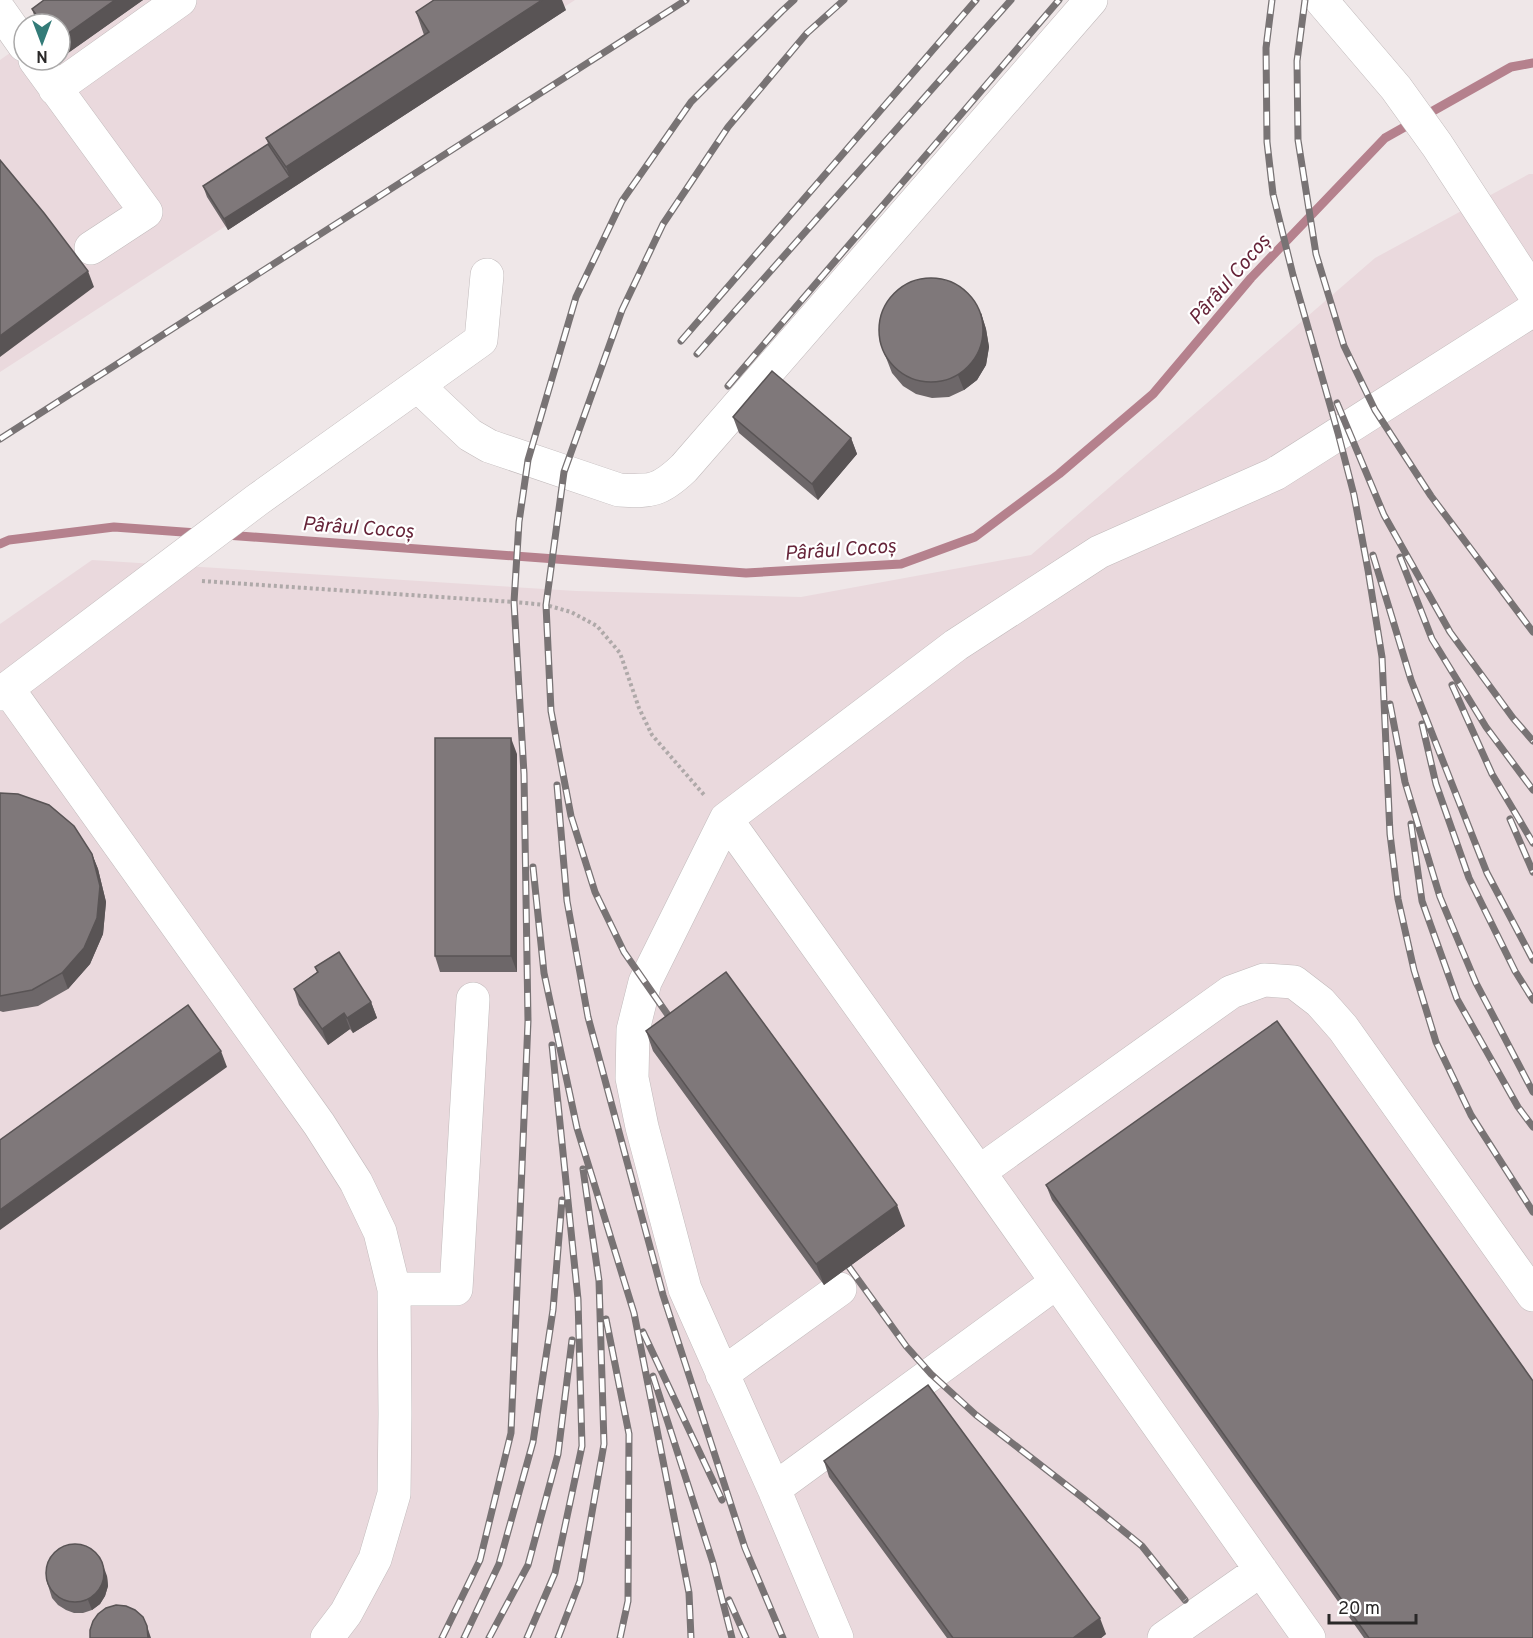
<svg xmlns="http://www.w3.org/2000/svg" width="1533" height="1638" viewBox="0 0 1533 1638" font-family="Overpass,sans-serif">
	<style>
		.built { fill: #ead9dd }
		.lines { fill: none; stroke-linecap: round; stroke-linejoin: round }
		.stream { stroke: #b5818d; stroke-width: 9 }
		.minor-casing { stroke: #c1babb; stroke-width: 34 }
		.path { stroke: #afa9a9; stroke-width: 4; stroke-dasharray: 3 3; stroke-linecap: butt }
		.minor { stroke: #fff; stroke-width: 33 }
		.rail-casing { stroke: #787374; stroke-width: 7 }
		.rail { stroke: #fff; stroke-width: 4.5; stroke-dasharray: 14; stroke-linecap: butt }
		.wall { fill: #6d6769 }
		.shaded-wall { fill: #595455 }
		.building { fill: #7f787a; stroke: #595455; stroke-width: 1.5 }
		.labels { text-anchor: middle; stroke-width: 4.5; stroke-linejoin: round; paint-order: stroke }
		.water-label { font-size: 20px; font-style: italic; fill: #662439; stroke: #fff }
	</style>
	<rect width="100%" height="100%" fill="#efe7e8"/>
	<!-- built -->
	<path class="built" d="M 84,0 L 575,0 L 0,372 L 0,60 L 24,43 L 24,60 L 60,60 L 60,24 Z
		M 1529,174 L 1533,174 L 1533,1638 L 0,1638 L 0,624 L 92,560 L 576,591 L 801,597 L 1031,555 L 1375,258 Z"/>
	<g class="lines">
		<!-- stream -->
		<path class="stream" d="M 226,535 L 746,573 L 901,564 L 975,537 L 1059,474 L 1153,394 L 1251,278 L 1385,138 L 1511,67 L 1533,63
			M 0,544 L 9,540 L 114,527 L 197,533"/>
		<!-- minor casing -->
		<g class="minor-casing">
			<path id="minor" d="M 1321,0 L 1396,88 L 1437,145 L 1533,292
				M 0,11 L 24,45
				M 35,60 L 146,212 L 91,248
				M 55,89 L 180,0
				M 418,386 L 470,435 L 489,446 L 619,490 C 651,492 660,491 684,468 L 1091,0
				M 8,689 L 319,1124 L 356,1182 L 380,1232 L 394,1289 L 395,1414 L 394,1494 L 375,1559 L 346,1613 L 327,1638
				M 0,694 L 257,500 L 481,340 L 487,275
				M 726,819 L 979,1172 L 1309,1638
				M 979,1172 L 1231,992 L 1264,980 L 1294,982 L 1320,1002 L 1343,1028 L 1533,1295
				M 394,1289 L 456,1289 L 473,999
				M 722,1374 L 840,1289
				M 774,1489 L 1057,1282
				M 837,1638 L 774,1489 L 685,1289 L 642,1127 L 632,1078 L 633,1030 L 645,982 L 726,819 L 956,645 L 1099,552 L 1275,474 L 1533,310
				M 1164,1638 L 1261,1570"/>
		</g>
		<!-- path -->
		<path class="path" d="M 202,581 L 514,602 L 546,605 L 571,612 L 597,626 L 620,653 L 639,708 L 652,735 L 705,796"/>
		<!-- minor -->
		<use href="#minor" class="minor"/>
		<!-- rail casing -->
		<g class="rail-casing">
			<path id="rail" d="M 1272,0 L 1266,48 L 1267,142 L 1273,194 L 1293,275 L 1338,433 L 1354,495 L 1368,570 L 1382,657 L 1390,834 L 1398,899 L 1414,970 L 1436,1042 L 1471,1115 L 1533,1212
				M 1305,0 L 1297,61 L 1298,140 L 1316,254 L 1344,346 L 1375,410 L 1431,496 L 1533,632
				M 681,341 L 976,0
				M 697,354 L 1011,0
				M 728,386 L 1059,0
				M 1337,403 L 1384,515 L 1450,632 L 1513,718 L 1533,741
				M 0,439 L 686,0
				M 1373,555 L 1411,680 L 1487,873 L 1533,960
				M 1400,557 L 1432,639 L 1486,727 L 1533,790
				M 1452,685 L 1492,774 L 1533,843
				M 1390,704 L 1405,782 L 1440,897 L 1476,983 L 1533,1092
				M 1422,724 L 1436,784 L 1469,878 L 1515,971 L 1533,1000
				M 557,785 L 567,901 L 588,1017 L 663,1295 L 745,1548 L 783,1638
				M 1510,819 L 1533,872
				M 1411,824 L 1422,901 L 1457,999 L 1518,1107 L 1533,1127
				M 533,867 L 544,973 L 577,1128 L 634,1313 L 689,1593 L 691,1638
				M 677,1028 L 624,952 L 595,892 L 571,816 L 551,711 L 546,605 L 564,472 L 622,310 L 663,224 L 728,127 L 807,33 L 844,0
				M 849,1267 L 906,1346 L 931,1374 L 976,1415 L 1083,1498 L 1142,1546 L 1185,1600
				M 606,1319 L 629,1434 L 628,1601 L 620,1638
				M 643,1332 L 722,1500
				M 653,1376 L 713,1563 L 732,1638
				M 729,1600 L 746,1638
				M 442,1638 L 480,1560 L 511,1433 L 528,1021 L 524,774 L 514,602 L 519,522 L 528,460 L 576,297 L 622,201 L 691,102 L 782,11 L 794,0
				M 464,1638 L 499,1564 L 533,1442 L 553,1310 L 562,1200
				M 489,1638 L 528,1565 L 558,1454 L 572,1340
				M 527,1638 L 555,1573 L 582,1446 L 578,1299 L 552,1045
				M 558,1638 L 580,1581 L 604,1444 L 599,1281 L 583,1169"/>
		</g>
		<!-- rail -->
		<use href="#rail" class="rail"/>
	</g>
	<!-- wall -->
	<path class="wall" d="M 44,0 L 143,0 L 61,58 L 60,56 L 60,24 L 37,24 L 32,9 Z
		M 566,10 L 228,230 L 207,197 L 203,186 L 269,146 L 266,138 L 424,35 L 416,12 Z
		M 981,313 L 986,329 L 989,347 L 986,365 L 977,380 L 964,390 L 949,397 L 932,398 L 916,394 L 903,386 L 892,373 L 880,342 Z
		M 733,417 L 851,438 L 857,454 L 818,500 L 739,433 Z
		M 517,754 L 517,972 L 440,972 L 435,956 Z
		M 0,793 L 92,854 L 98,869 L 106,902 L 103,934 L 90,964 L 68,989 L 38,1006 L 3,1012 L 0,1011 Z
		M 315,967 L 371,1002 L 377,1018 L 353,1033 L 350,1029 L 328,1045 L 299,1005 L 294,989 L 317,972 Z
		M 646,1031 L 905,1226 L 824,1285 L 653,1051 Z
		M 1046,1185 L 1533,1638 L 1364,1638 L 1052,1200 Z
		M 824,1461 L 1106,1634 L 1101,1638 L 947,1638 L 829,1477 Z
		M 107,1576 L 108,1586 L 105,1596 L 100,1604 L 92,1610 L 83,1613 L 74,1613 L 66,1610 L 58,1605 L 52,1598 L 46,1579 Z"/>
	<!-- shaded-wall -->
	<path class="shaded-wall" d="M 115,0 L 143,0 L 61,58 L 60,55 L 60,39 Z
		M 542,0 L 562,0 L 566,10 L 228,230 L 224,219 L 290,177 L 286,167 Z
		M 88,271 L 94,287 L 0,357 L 0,336 Z
		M 981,313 L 986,329 L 989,347 L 986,365 L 977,380 L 964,390 L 958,375 Z
		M 851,438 L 857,454 L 818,500 L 812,484 Z
		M 511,738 L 517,754 L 517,972 L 511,956 Z
		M 92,854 L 98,869 L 106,902 L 103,934 L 90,964 L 68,989 L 62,973 Z
		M 371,1002 L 377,1018 L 353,1033 L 347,1018 Z
		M 344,1013 L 350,1029 L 328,1045 L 322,1029 Z
		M 221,1051 L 227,1067 L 0,1230 L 0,1210 Z
		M 897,1205 L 905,1226 L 824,1285 L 816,1264 Z
		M 103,1565 L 107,1576 L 108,1586 L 105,1596 L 100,1604 L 92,1610 L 88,1600 Z
		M 1100,1618 L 1106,1634 L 1101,1638 L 1073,1638 Z
		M 147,1626 L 151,1638 L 148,1638 Z"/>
	<!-- building -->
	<path class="building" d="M 44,0 L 115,0 L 60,39 L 60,24 L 43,24 L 32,9 Z
		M 434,0 L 542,0 L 286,167 L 266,138 L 429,32 L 416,12 Z
		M 268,144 L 290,177 L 224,219 L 203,186 Z
		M 0,160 L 44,213 L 88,271 L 0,336 Z
		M879 330a52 52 0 1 1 104 0a52 52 0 1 1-104 0Z
		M 772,371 L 851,438 L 812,484 L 733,417 Z
		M 435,738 L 511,738 L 511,956 L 435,956 Z
		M 0,793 L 18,794 L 49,805 L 74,826 L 92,854 L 100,886 L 97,918 L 84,948 L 62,973 L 32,990 L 0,996 Z
		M 339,952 L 371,1002 L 347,1018 L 344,1013 L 322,1029 L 294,989 L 318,972 L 315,967 Z
		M 726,972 L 897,1205 L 816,1264 L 646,1031 Z
		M 188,1005 L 221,1051 L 0,1210 L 0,1140 Z
		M 1277,1021 L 1533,1381 L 1533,1638 L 1369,1638 L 1046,1185 Z
		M 928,1385 L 1100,1618 L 1073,1638 L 953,1638 L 824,1461 Z
		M46 1573a29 29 0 1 1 58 0a29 29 0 1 1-58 0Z
		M 116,1605 L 126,1606 L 135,1610 L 143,1617 L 147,1626 L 148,1638 L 90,1638 L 90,1630 L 93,1621 L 98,1614 L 106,1608 Z"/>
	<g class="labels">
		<!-- water labels -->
		<g class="water-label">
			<text transform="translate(1229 279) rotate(-49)" y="7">Pârâul Cocoș</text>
			<text transform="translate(358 527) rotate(4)" y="7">Pârâul Cocoș</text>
			<text transform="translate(840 549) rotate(-4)" y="7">Pârâul Cocoș</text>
		</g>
	</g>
	<!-- north arrow -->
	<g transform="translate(42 42) rotate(180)"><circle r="28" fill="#ffffff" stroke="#aaa9a9" stroke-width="1.5"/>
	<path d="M0-4.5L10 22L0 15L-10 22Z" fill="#337b78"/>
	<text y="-9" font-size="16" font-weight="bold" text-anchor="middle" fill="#2a2828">N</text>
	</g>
	<!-- scale -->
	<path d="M1329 1614v9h87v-9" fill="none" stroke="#2a2828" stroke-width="3"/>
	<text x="1338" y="1614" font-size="18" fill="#2a2828" stroke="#ffffff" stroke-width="4.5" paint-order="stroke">20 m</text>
</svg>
